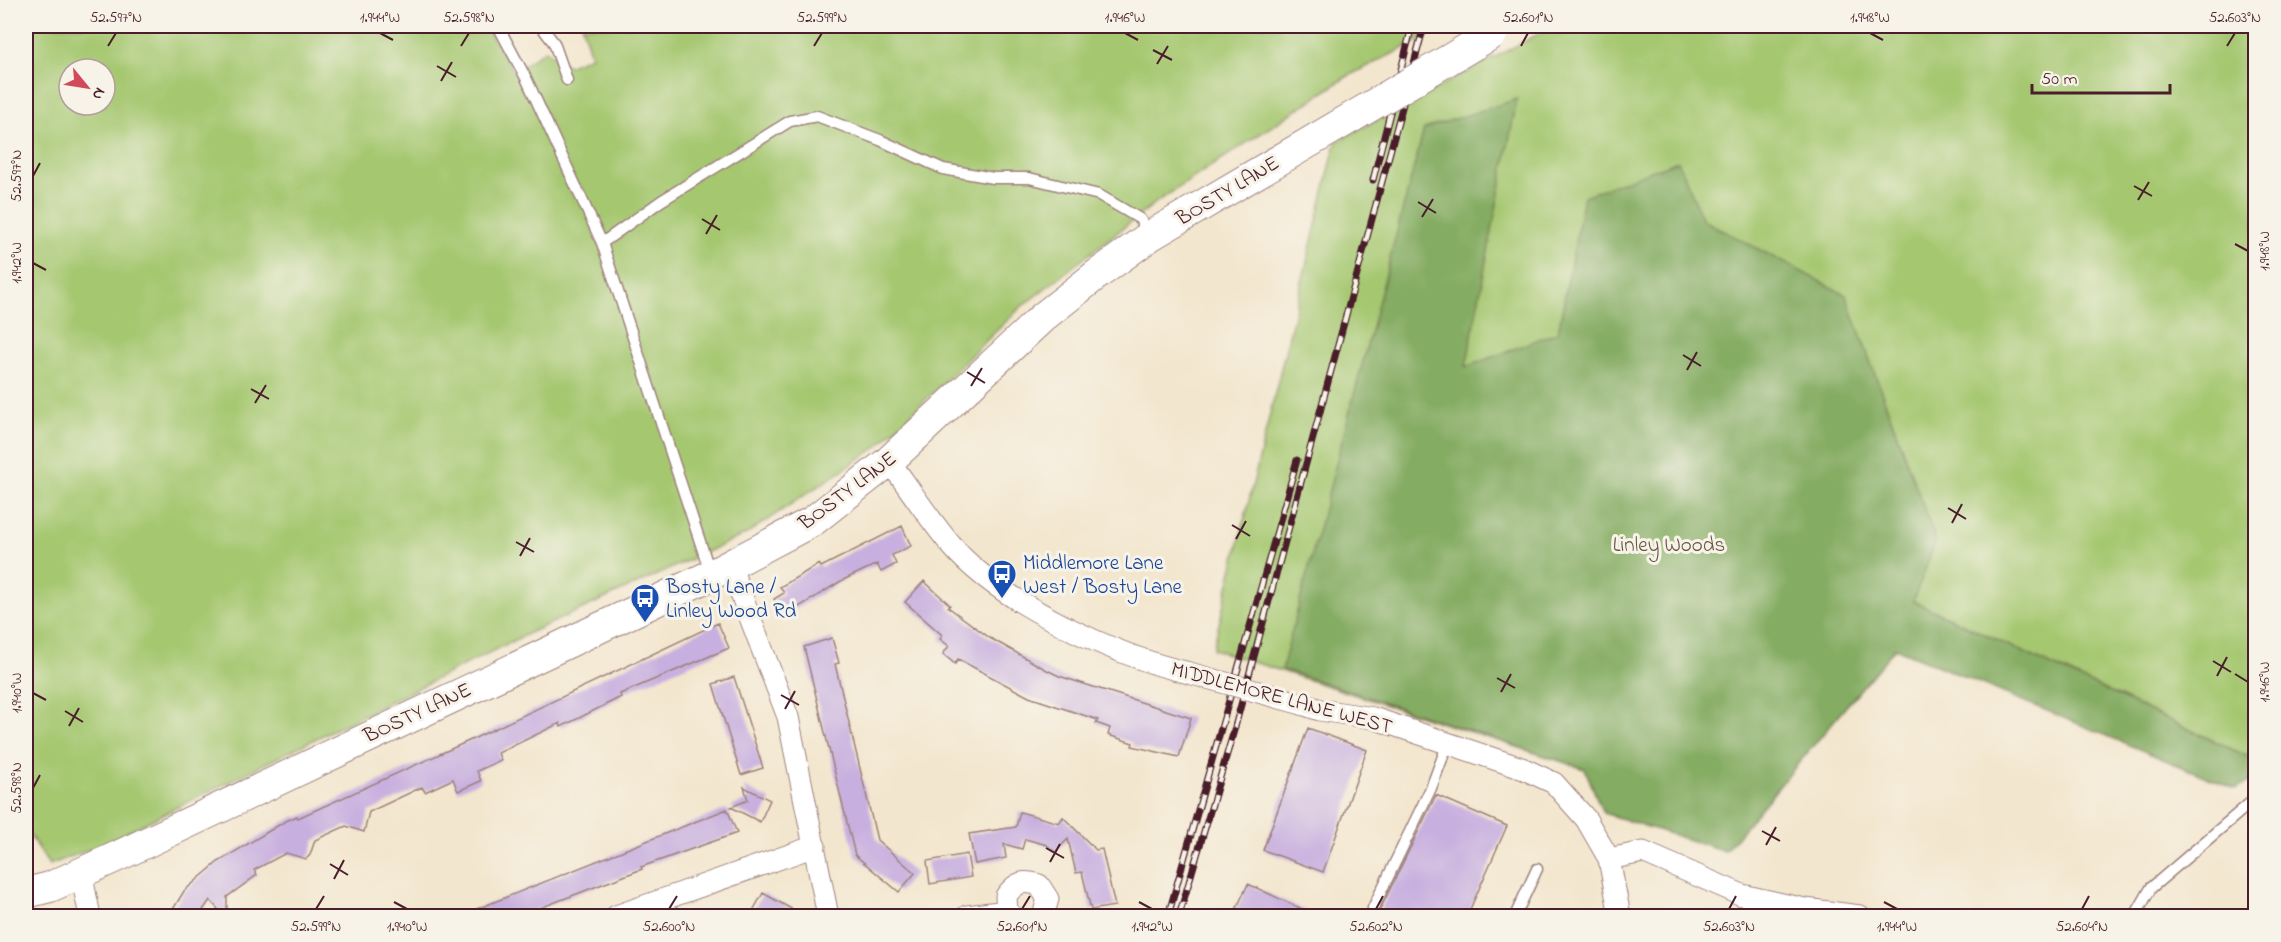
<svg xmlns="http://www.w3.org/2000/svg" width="2281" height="942" viewBox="0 0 2281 942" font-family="'Indie Flower',sans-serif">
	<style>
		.green { fill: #a5c770; stroke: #78734e; stroke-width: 1.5; fill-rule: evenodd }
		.forest { fill: #84ac62; stroke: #676646; stroke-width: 1.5 }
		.building { fill: #c7afdf }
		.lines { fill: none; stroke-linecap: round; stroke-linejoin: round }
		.service-casing { stroke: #9e827c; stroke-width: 13 }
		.minor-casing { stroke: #9e827c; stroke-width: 23 }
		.secondary-casing { stroke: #9e827c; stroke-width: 32 }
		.service { stroke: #fff; stroke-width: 10 }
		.minor { stroke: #fff; stroke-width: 21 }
		.secondary { stroke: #fff; stroke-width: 30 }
		.rail-casing { stroke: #4a1f2b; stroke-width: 7 }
		.rail { stroke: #f7f3e8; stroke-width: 4.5; stroke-dasharray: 14; stroke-linecap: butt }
		.minor-bridge-casing { stroke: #9e827c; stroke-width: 23; stroke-linecap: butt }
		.secondary-bridge-casing { stroke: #9e827c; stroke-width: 32; stroke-linecap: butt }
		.minor-bridge { stroke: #fff; stroke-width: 21 }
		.secondary-bridge { stroke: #fff; stroke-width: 30 }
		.ticks { fill: none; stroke: #4a1f2b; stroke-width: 2 }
		.labels { text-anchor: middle; stroke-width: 6; stroke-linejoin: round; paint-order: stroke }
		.street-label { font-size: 21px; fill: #4a1f2b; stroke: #f7f3e8 }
		.park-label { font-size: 21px; fill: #655140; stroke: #f7f3e8 }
		.transit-label { font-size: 21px; fill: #164399; stroke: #f7f3e8; text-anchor: start }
		.neatline { fill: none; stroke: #4a1f2b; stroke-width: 2 }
		.ticks-label { font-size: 15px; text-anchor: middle; fill: #4a1f2b }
	</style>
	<rect width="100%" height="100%" fill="#f7f3e8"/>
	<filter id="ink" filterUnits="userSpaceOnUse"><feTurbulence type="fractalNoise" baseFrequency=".0167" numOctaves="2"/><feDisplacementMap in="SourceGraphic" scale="12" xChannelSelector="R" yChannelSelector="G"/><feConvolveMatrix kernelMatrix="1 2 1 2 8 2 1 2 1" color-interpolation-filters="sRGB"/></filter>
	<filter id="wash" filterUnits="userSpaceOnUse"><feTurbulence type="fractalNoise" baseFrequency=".008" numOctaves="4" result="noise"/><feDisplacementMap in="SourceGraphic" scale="24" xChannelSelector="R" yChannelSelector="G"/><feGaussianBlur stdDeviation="1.35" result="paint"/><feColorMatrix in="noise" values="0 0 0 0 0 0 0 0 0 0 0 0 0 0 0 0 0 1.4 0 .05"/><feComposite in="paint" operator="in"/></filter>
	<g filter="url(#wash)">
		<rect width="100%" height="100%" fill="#f3e6ce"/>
		<!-- green -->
		<path class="green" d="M 26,26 L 485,26 L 514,72 L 545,50 L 568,66 L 591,56 L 582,26 L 1448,26 L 1348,76 L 1158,201 L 1021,307 L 877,447 L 746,534 L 527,634 L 101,845 L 49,865 L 26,829 ZM 69,69 L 105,69 L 105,105 L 69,105 Z
			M 1553,26 L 2255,26 L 2255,760 L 1913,601 L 1725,851 L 1603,813 L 1585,769 L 1213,649 L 1336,142 Z"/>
		<!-- forest -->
		<path class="forest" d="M 1517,99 L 1466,367 L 1558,332 L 1584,196 L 1678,161 L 1703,220 L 1846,295 L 1936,541 L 1913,601 L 2255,760 L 2255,779 L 2235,789 L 1895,648 L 1725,851 L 1603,813 L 1585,769 L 1282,669 L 1424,129 Z"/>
		<g id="blocks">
			<!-- building -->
			<path class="building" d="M 902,526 L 911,546 L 892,555 L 896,564 L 881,572 L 877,564 L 841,581 L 791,612 L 789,607 L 780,611 L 774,599 L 784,593 L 780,587 L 819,564 L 821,567 Z
				M 924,581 L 950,605 L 948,607 L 990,638 L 1045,669 L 1059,676 L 1191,718 L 1179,757 L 1132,746 L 1133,743 L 1108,735 L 1110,728 L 1096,723 L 1098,720 L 1029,697 L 958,659 L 955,664 L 943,654 L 949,646 L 940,639 L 942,635 L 905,602 Z
				M 718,623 L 729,648 L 620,694 L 621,697 L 561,727 L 560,723 L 498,753 L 501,760 L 477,771 L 481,781 L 458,791 L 453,779 L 425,792 L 422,787 L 369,812 L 364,832 L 346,826 L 315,840 L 310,855 L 306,859 L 286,853 L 254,870 L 257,875 L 227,897 L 227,916 L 224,916 L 210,900 L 199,916 L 169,916 L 184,891 L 218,862 L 284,822 L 297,816 L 298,818 L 473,739 Z
				M 832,638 L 839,663 L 835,664 L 877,840 L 915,873 L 899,892 L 855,855 L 804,647 Z
				M 734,677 L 763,768 L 741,775 L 713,684 Z
				M 1308,728 L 1367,750 L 1323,872 L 1263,850 Z
				M 744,787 L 770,800 L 760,822 L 731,807 L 748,800 Z
				M 1436,795 L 1507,826 L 1467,916 L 1377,916 Z
				M 727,809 L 737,833 L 641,867 L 642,869 L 519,916 L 459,916 Z
				M 1020,812 L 1059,823 L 1063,817 L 1096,850 L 1102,849 L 1115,906 L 1091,910 L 1082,872 L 1076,873 L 1068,839 L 1055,852 L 1047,845 L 1025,839 L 1022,849 L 1004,844 L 1006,858 L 975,864 L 969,834 L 1016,827 Z
				M 967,854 L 971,877 L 930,884 L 927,861 Z
				M 1248,884 L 1317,916 L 1233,916 Z
				M 763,893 L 804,916 L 750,916 Z"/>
		</g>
	</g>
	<g filter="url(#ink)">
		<use href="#blocks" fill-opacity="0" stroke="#9e827c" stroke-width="1.5"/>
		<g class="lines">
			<!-- service casing -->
			<g class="service-casing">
				<path id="service" d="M 498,26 L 527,80 L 602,243 L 710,572
					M 541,26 L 554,43 L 567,80
					M 602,243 L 661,201 L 790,121 L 817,116 L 880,140 L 943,169 L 993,178 L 1029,178 L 1099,195 L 1140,219 L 1148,233
					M 1373,908 L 1431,788 L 1448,743
					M 1515,916 L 1537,869
					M 2135,916 L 2151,888 L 2256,798"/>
			</g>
			<!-- minor casing -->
			<g class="minor-casing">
				<path id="minor" d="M 889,461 C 910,489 929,519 951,545 C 1000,603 1116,656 1189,673
					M 730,565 L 788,717 L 828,916
					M 1302,704 L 1320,710 L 1373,718 L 1524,769 L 1554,783 L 1586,819 L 1609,859 L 1620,916
					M 1609,859 L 1643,852 L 1742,895 L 1805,909 L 1860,916
					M 81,873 L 90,916
					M 616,916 L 815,846
					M 967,916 L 1007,911
					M 1012,916 L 1007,911 L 1006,896 C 1016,882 1023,880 1039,885 L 1048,899 L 1043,916"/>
			</g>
			<!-- secondary casing -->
			<g class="secondary-casing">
				<path id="secondary" d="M 26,893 L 50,887 L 118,856 L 711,575 L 813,521 L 889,461 L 1043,317 L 1095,276 L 1150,236 L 1354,116"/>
			</g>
			<!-- service -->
			<use href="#service" class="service"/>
			<!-- minor -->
			<use href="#minor" class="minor"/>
			<!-- secondary -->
			<use href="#secondary" class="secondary"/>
			<!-- rail casing -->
			<g class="rail-casing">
				<path id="rail" d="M 1373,180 L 1412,26
					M 1168,916 L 1297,460
					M 1179,916 L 1235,727 L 1424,26"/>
			</g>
			<!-- rail -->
			<use href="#rail" class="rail"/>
			<!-- minor-bridge casing -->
			<g class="minor-bridge-casing">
				<path id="minor-bridge" d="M 1189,673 L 1302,704"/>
			</g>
			<!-- secondary-bridge casing -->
			<g class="secondary-bridge-casing">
				<path id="secondary-bridge" d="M 1354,116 L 1492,34"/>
			</g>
			<!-- minor-bridge -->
			<use href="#minor-bridge" class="minor-bridge"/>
			<!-- secondary-bridge -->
			<use href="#secondary-bridge" class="secondary-bridge"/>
		</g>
	</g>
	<!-- ticks -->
	<path class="ticks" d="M 380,33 L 393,40M 1125,33 L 1138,40M 1870,33 L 1883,40M 108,46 L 116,33M 461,46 L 469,33M 814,46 L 822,33M 1521,46 L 1528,33M 2227,46 L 2235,33M 1153,50 L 1172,60M 1157,64 L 1168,46M 437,66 L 456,77M 441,81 L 452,62M 33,176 L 40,163M 2134,186 L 2152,196M 2138,200 L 2149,182M 1418,202 L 1436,213M 1422,217 L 1433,199M 702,219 L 720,230M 706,234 L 717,215M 2235,244 L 2248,251M 33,263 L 46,270M 1683,355 L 1701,366M 1687,370 L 1697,352M 967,372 L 985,383M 971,386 L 982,368M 251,389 L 269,399M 255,403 L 266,385M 1948,508 L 1966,519M 1952,523 L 1962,504M 1232,525 L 1250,536M 1236,539 L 1246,521M 516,542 L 534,552M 520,556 L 530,538M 2213,661 L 2231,672M 2235,674 L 2248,682M 2217,676 L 2227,657M 1497,678 L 1515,688M 1501,692 L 1511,674M 33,693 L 46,700M 781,695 L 799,705M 785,709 L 795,691M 65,711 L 83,722M 69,726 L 79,708M 33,788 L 40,775M 1762,831 L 1780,841M 1766,845 L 1776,827M 1046,848 L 1064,858M 1050,862 L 1060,844M 330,864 L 348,875M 334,879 L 344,860M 394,902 L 407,909M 1139,902 L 1152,909M 1884,902 L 1897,909M 316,909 L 324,896M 669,909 L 677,896M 1022,909 L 1030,896M 1376,909 L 1383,896M 1729,909 L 1736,896M 2082,909 L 2089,896"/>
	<!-- icons -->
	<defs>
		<g id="bus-pin" transform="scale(1.5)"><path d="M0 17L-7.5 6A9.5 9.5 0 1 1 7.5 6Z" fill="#1a4fb4" stroke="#f7f3e8"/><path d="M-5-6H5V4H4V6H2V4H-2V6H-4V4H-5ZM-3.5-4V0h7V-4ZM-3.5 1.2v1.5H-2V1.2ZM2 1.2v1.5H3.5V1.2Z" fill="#fff"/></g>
	</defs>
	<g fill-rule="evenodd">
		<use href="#bus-pin" x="1002" y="574"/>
		<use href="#bus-pin" x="645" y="598"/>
	</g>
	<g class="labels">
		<!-- street labels -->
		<g class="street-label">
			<text transform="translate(1227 190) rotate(-31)" y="7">BOSTY LANE</text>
			<text transform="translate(847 490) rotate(-37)" y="7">BOSTY LANE</text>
			<text transform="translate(1282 697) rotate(15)" y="7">MIDDLEMORE LANE WEST</text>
			<text transform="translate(417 712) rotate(-25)" y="7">BOSTY LANE</text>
		</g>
		<!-- park labels -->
		<g class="park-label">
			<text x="1669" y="551">Linley Woods</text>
		</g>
		<!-- transit labels -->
		<g class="transit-label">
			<text x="1023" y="569">Middlemore Lane<tspan x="1023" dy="24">West / Bosty Lane</tspan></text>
			<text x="666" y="593">Bosty Lane /<tspan x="666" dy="24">Linley Wood Rd</tspan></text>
		</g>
	</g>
	<!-- margin -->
	<rect width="2281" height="942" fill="none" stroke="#f7f3e8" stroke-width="66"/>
	<!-- north arrow -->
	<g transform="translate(87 87) rotate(120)"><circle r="28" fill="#f7f3e8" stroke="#b29e9c" stroke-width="1.5"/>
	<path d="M0-4.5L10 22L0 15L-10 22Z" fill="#d1495b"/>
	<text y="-9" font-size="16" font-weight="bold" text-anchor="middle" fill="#4a1f2b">N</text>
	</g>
	<!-- scale -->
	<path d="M2032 84v9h138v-9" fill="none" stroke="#4a1f2b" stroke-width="3"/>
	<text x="2041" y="84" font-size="18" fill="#4a1f2b" stroke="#f7f3e8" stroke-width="4.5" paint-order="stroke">50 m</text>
	<rect x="33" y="33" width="2215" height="876" class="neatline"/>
	<g class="ticks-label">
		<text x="116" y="22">52.597°N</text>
		<text x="380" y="22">1.944°W</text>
		<text x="469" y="22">52.598°N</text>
		<text x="822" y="22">52.599°N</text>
		<text x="1125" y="22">1.946°W</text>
		<text x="1528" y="22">52.601°N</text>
		<text x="1870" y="22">1.948°W</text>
		<text x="2235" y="22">52.603°N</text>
		<text transform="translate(16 176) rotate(-90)" y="5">52.597°N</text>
		<text transform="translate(2264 251) rotate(-90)" y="5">1.948°W</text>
		<text transform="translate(16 263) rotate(-90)" y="5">1.942°W</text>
		<text transform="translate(2264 682) rotate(-90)" y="5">1.946°W</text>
		<text transform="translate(16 693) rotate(-90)" y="5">1.940°W</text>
		<text transform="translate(16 788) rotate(-90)" y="5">52.598°N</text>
		<text x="316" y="931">52.599°N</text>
		<text x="407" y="931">1.940°W</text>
		<text x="669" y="931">52.600°N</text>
		<text x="1022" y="931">52.601°N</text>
		<text x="1152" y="931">1.942°W</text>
		<text x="1376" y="931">52.602°N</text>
		<text x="1729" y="931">52.603°N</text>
		<text x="1897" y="931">1.944°W</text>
		<text x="2082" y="931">52.604°N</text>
	</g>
</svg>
